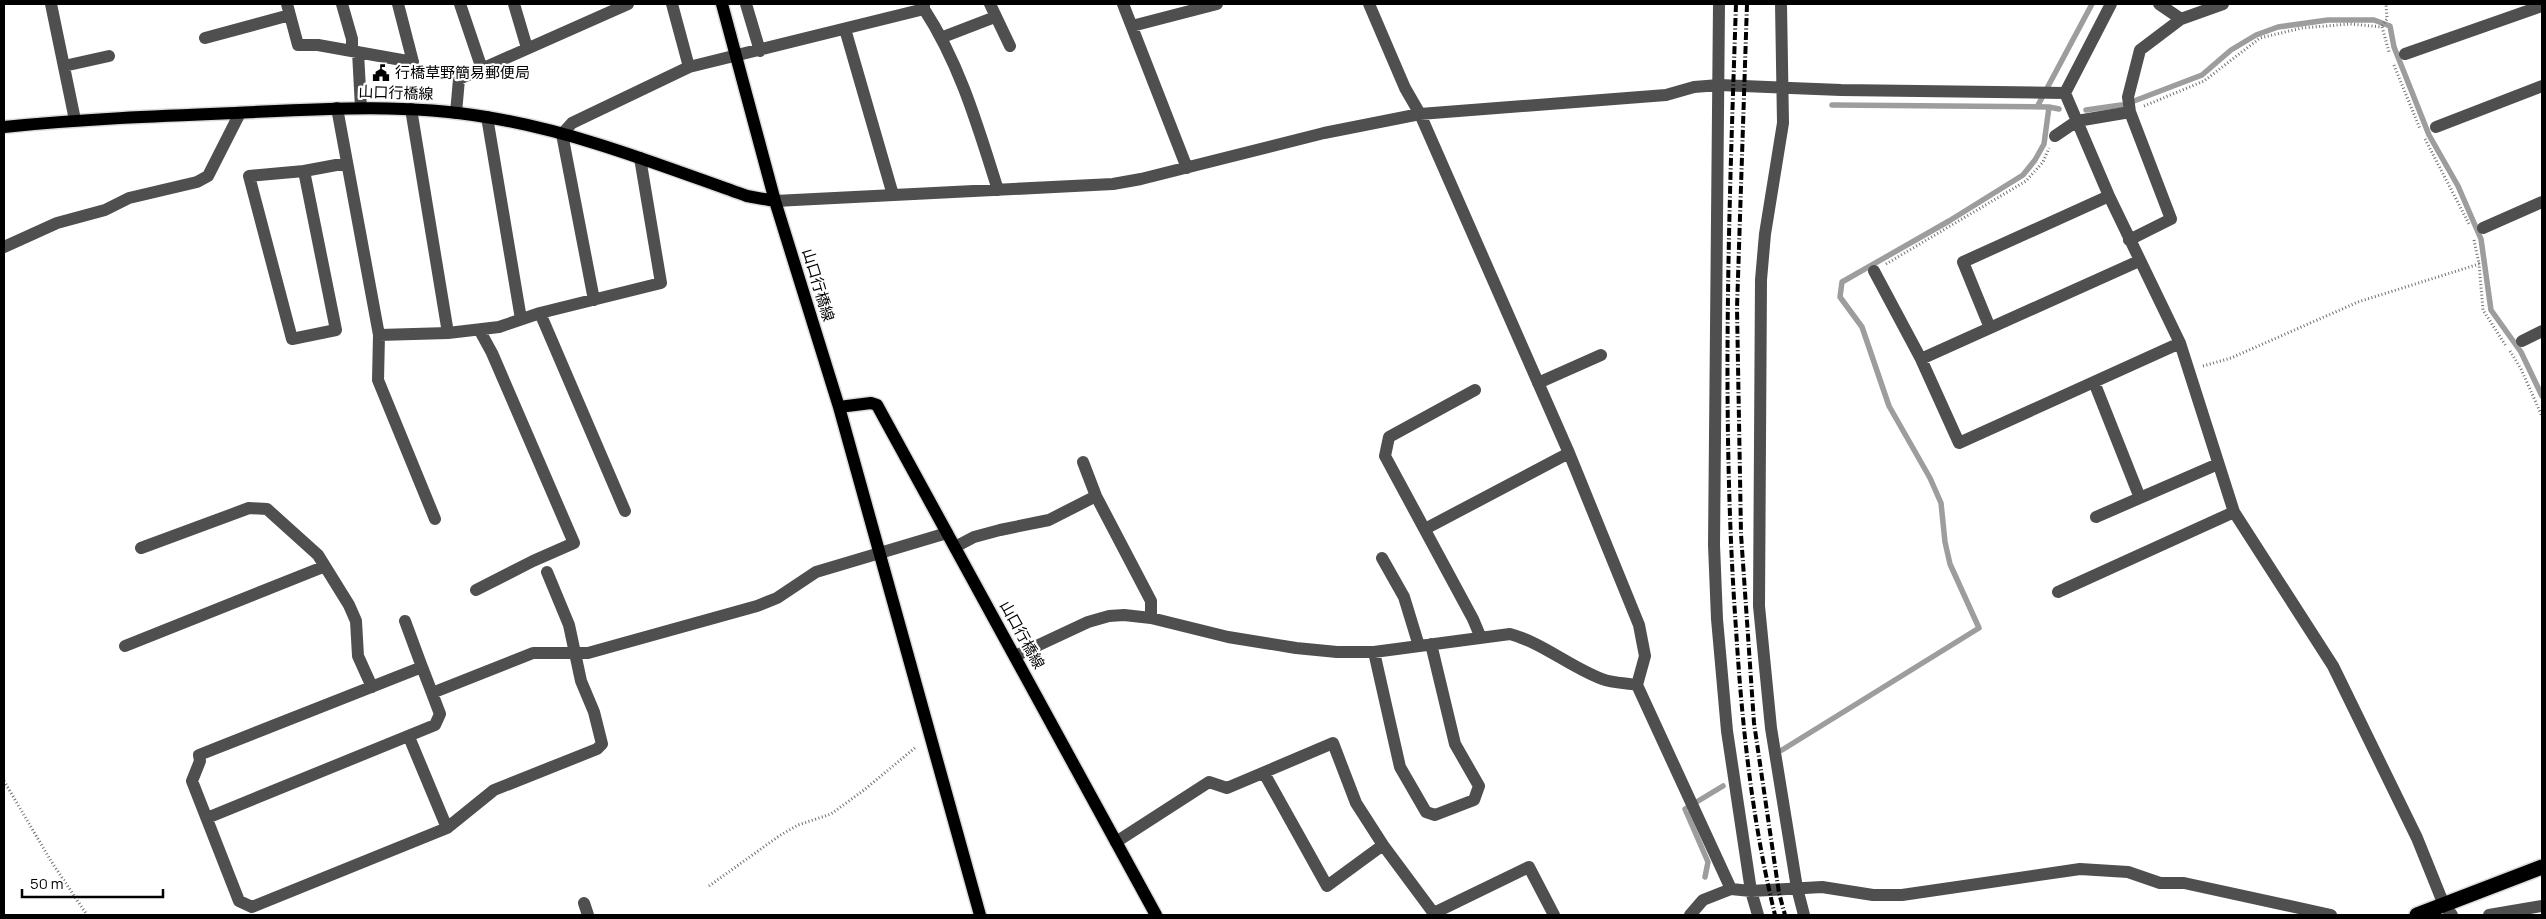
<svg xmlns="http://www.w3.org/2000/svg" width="2546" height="919" viewBox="0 0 2546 919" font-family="Manrope,'Noto Sans JP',sans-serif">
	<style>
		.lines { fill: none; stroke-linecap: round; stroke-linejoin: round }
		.stream { stroke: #9d9d9d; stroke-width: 5.5 }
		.major-casing { stroke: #dbdbdb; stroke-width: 15 }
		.highway-casing { stroke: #dbdbdb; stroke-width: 18 }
		.path { stroke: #717171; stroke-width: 3; stroke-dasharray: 1 2.5; stroke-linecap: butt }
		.minor { stroke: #4f4f4f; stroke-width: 12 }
		.major { stroke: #000; stroke-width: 12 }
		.highway { stroke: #000; stroke-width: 15 }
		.rail { stroke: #000; stroke-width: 4; stroke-dasharray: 8 2.5 1 2.5; stroke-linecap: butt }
		.labels { text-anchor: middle; stroke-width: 4.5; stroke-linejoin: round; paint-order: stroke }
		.poi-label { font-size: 15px; fill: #000; stroke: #fff; text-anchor: start }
		.street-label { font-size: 15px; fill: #000; stroke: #fff }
	</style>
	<rect width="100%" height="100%" fill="#fff"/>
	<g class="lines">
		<!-- stream -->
		<path class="stream" d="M 2134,101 L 2202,75 L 2231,50 L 2256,35 L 2278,27 L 2328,20 L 2374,20 L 2390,26 L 2394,47 L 2429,135 L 2458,186 L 2481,239 L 2491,310 L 2521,352 L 2542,396
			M 1832,105 L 2049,107
			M 2037,107 L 2092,4
			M 2086,110 L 2121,105
			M 1782,750 L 1979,628 L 1950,564 L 1945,542 L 1941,503 L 1930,478 L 1889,406 L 1862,327 L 1840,297 L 1842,282 L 1949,221 L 2023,175 L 2035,160 L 2044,144 L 2049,107 L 2059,109
			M 1705,877 L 1708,862 L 1685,809 L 1723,786"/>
		<!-- major casing -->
		<g class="major-casing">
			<path id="major" d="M 722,4 L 775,201 L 839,407 L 980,915
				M 4,127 C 81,119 158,116 235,113 C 319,109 402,103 486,117 C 575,131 662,166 747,196 L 775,201
				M 839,407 L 871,403 L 877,405 L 1156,915"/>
		</g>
		<!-- highway casing -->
		<g class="highway-casing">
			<path id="highway" d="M 2417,915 L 2542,867"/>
		</g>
		<!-- path -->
		<path class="path" d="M 2382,26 L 2387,19 L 2386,4
			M 2382,27 L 2389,52
			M 2394,65 L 2420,129
			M 2144,106 L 2204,81 L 2260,38 L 2302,28 L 2350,24 L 2382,27
			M 2425,139 L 2469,224
			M 2474,240 L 2479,264
			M 1886,264 L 2026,181 L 2043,162 L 2049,148
			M 2510,351 L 2521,369 L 2542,416
			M 2203,366 L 2231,358 L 2358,302 L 2479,264 L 2483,310 L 2506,346
			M 4,781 L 51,861 L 87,915
			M 709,886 L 779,836 L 798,825 L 831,814 L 864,790 L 916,747"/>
		<!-- minor -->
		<path class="minor" d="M 51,4 L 75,120
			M 287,4 L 298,45 L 318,45 L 413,62 L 398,4
			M 342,4 L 352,39 L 352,51
			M 460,4 L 482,69
			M 514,4 L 527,48
			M 672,4 L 689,67
			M 746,4 L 760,51
			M 924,4 L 924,9 C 960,64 978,127 998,190
			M 990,4 L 1010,46
			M 1123,4 L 1187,168
			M 1369,4 L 1405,88 L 1420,114 L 1569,453 L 1639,625 L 1645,656 L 1637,685 L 1731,889
			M 1719,4 L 1714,545 L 1717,619 L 1727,731 L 1751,891 L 1758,915
			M 1781,4 L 1783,123 L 1765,234 L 1761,280 L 1759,606 L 1771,728 L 1797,888 L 1804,915
			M 2159,4 L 2181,19 L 2223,4
			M 1132,26 L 1217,4
			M 845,29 L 893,195
			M 943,37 L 995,17
			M 205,38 L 290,15
			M 358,52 L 361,108
			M 2405,54 L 2542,6
			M 64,66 L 109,56
			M 2065,93 L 2109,196 L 2180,343 L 2234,512 L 2333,666 L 2417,838 L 2444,905 L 2452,915
			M 2065,93 L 2111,4
			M 337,108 L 379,335 L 448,333 L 499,327 L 540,313 L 661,283 L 640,158
			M 411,109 L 448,333
			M 456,113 L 459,79 L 628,4
			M 487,117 L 521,319
			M 2436,127 L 2542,86
			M 2055,136 L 2077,121 L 2130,112
			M 304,171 L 336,330 L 292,339 L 249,176 L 304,171 L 347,163
			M 775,201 L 1113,184 L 1141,179 L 1324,133 L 1420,114 L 1666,95 L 1694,87 L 1719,85 L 1841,90 L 2065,93
			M 2483,228 L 2542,202
			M 2129,240 L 2171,219 L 2130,112 L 2128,97 L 2140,50 L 2181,19
			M 4,247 L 57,223 L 105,210 L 129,198 L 197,182 L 208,176 L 240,113
			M 1874,271 L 1921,359 L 1959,443 L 2180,343
			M 594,300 L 562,134 L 572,123 L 689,67 L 924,9
			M 540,313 L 625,511
			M 1990,328 L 1963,262 L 2109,196
			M 379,335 L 378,380 L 435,519
			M 2522,341 L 2542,331
			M 1921,359 L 2139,261
			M 2094,382 L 2140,498
			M 1538,383 L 1601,355
			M 1475,390 L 1389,437 L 1385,456 L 1473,619 L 1481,638
			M 1083,462 L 1096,496 L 1151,601 L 1151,618
			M 2096,517 L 2218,464
			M 1425,529 L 1569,453
			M 955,547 L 974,537 L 1000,530 L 1049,520 L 1096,496
			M 141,548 L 249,508 L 267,509 L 318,555 L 349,605 L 356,621 L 358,656 L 372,687
			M 1382,558 L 1404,597 L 1419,646
			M 476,590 L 533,561 L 574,543 L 492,353 L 480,331
			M 2058,592 L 2234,512
			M 405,621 L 422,667
			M 125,646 L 323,567
			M 1374,652 L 1400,767 L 1426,812 L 1435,815 L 1474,800 L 1479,786 L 1455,744 L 1431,644
			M 1015,656 L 1088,622 L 1109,616 L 1124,615 L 1151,618 L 1228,637 L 1296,648 L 1337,652 L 1374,652 L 1510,634 C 1543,643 1570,667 1602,679 C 1613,683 1626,683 1637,685
			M 432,693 L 422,667 L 199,755 L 200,761 L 192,781 L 239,901 L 252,907 L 447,828 L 494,790 L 597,749 L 602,744 L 594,712 L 581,681 L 569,625 L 547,572
			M 409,737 L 447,828
			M 1264,773 L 1327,886 L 1383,845
			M 207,818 L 435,725 L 440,714 L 432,693 L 533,653 L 588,653 L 757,606 L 777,598 L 816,572 L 947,533
			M 1116,842 L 1209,782 L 1227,788 L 1333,743 L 1356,803 L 1383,845 L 1435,915
			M 584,903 L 588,915
			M 1434,913 L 1529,867 L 1554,915
			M 1690,915 L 1703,900 L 1731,889 L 1751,891 L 1822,887 L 1873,895 L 1902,895 L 2080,869 L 2128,872 L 2160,883 L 2184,883 L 2331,915
			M 2489,915 L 2542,906"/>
		<!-- major -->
		<use href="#major" class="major"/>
		<!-- highway -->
		<use href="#highway" class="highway"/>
		<!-- rail -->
		<path class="rail" d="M 1736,4 C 1729,213 1721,419 1736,629 C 1742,725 1752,821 1775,915
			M 1747,4 L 1737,308 L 1741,534 L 1754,723 L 1779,893 L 1785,915"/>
	</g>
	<!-- icons -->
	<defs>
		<g id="civic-bare" transform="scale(1.35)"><path d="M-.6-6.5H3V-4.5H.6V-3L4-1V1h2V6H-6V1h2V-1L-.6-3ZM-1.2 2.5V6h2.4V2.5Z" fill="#000" stroke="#fff" stroke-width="2.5" paint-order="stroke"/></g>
	</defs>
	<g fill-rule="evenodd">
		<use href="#civic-bare" x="381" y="73"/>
	</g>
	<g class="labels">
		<!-- poi labels -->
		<g class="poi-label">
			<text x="395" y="78">行橋草野簡易郵便局</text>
		</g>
		<!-- street labels -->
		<g class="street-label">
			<text transform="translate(396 93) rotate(2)" y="5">山口行橋線</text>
			<text transform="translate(818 285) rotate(73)" y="5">山口行橋線</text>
			<text transform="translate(1022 635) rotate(61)" y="5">山口行橋線</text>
		</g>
	</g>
	<!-- border -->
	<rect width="2546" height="919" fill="none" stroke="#000000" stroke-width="10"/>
	<!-- scale -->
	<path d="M22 889v8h141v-8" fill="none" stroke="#000000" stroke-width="2.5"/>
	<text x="30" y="889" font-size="15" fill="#000000" stroke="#ffffff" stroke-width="4" paint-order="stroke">50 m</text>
</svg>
